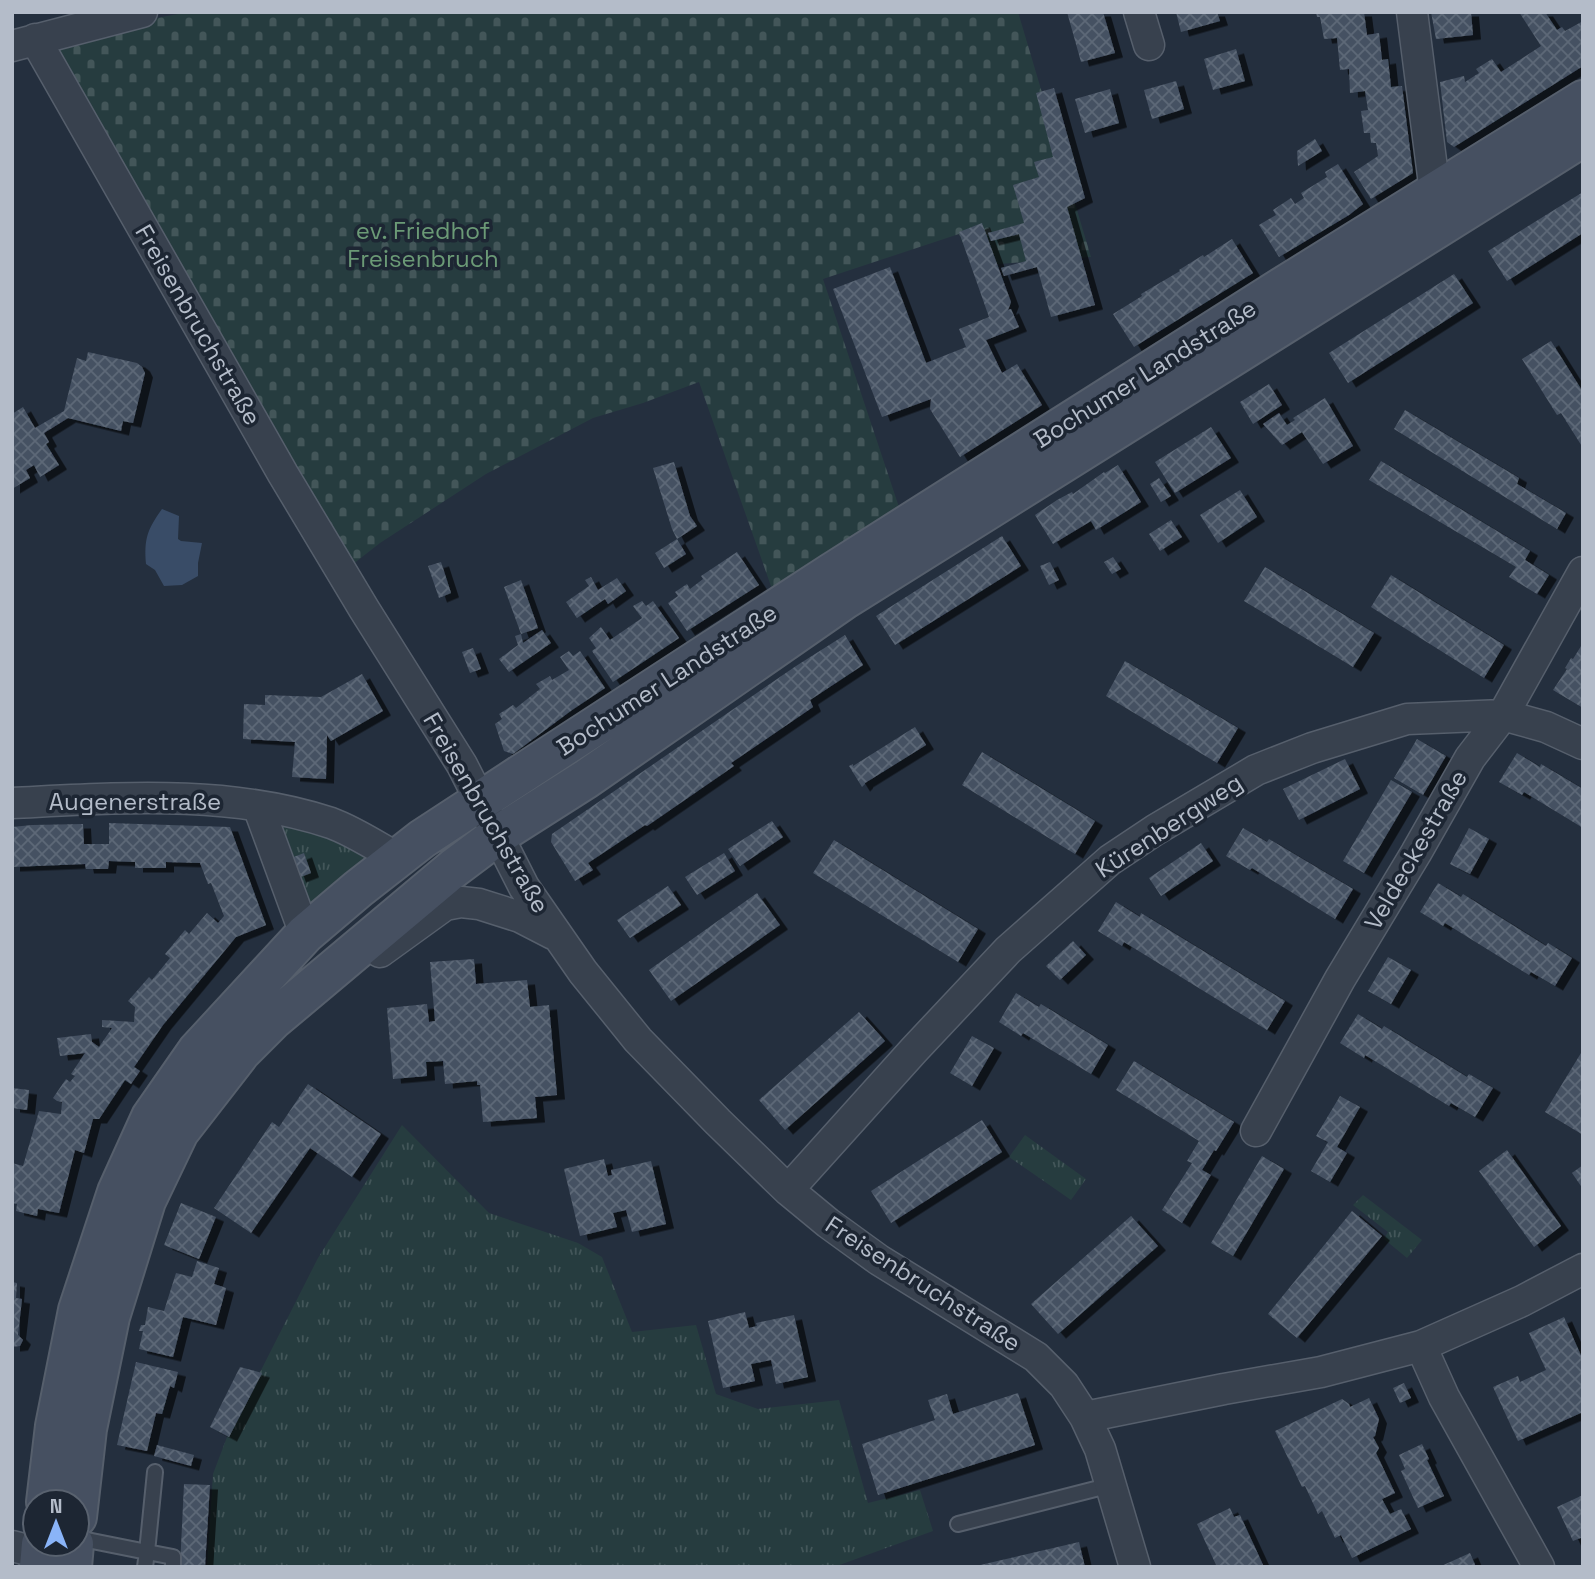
<svg xmlns="http://www.w3.org/2000/svg" width="1595" height="1579" viewBox="0 0 1595 1579" font-family="'Space Grotesk',sans-serif">
	<style>
		.grass { fill: url(#grass-tufts) }
		.cemetery { fill: url(#cemetery-stones) }
		.water { fill: #394c67 }
		.building { fill: url(#building-cross-hatch); filter: url(#shadow) }
		.lines { fill: none; stroke-linecap: round; stroke-linejoin: round }
		.lane-casing { stroke: #565f6c; stroke-width: 18 }
		.street-casing { stroke: #565f6c; stroke-width: 33 }
		.secondary-casing { stroke: #565f6c; stroke-width: 42 }
		.lane { stroke: #38414e; stroke-width: 14 }
		.street { stroke: #38414e; stroke-width: 30 }
		.secondary { stroke: #465061; stroke-width: 38 }
		.labels { text-anchor: middle; stroke-width: 7; stroke-linejoin: round; paint-order: stroke }
		.park-label { font-size: 24px; fill: #6b9a76; stroke: #1d2633 }
		.street-label { font-size: 24px; fill: #b4bcc9; stroke: #1d2633 }
	</style>
	<defs>
		<pattern id="grass-tufts" width="24" height="20" patternUnits="userSpaceOnUse" patternTransform="scale(1.75)"><rect width="24" height="20" fill="#263c3f"/><path d="M3 7l-1-3M5 7V3M7 7l1-3M15 17l-1-3M17 17v-4M19 17l1-3" fill="none" stroke="#435659"/></pattern>
		<pattern id="cemetery-stones" width="16" height="16" patternUnits="userSpaceOnUse" patternTransform="scale(1.75)"><rect width="16" height="16" fill="#263c3f"/><path d="M2 7V4a2 2 0 0 1 4 0v3zM10 15v-3a2 2 0 0 1 4 0v3z" fill="#435659"/></pattern>
		<pattern id="building-cross-hatch" width="8" height="8" patternUnits="userSpaceOnUse" patternTransform="scale(1.75)"><rect width="8" height="8" fill="#455162"/><path d="M0 0l8 8M0 8l8-8" fill="none" stroke="#5d6877"/></pattern>
		<filter id="shadow"><feDropShadow dx="8" dy="4.5" stdDeviation="0" flood-color="#0009"/></filter>
	</defs>
	<rect width="100%" height="100%" fill="#242f3e"/>
	<!-- grass -->
	<path class="grass" d="M 260,808 L 394,858 L 305,932 Z
		M 402,1125 L 489,1213 L 578,1243 L 602,1257 L 632,1332 L 696,1325 L 716,1394 L 758,1409 L 839,1400 L 868,1503 L 920,1490 L 933,1531 L 834,1567 L 207,1567 L 213,1474 L 227,1437 L 318,1258 Z
		M 1025,1135 L 1086,1179 L 1071,1200 L 1009,1157 Z
		M 1363,1195 L 1422,1240 L 1407,1258 L 1384,1239 L 1388,1232 L 1353,1205 Z"/>
	<!-- cemetery -->
	<path class="cemetery" d="M 189,12 L 1018,12 L 1091,257 L 973,266 L 959,234 L 823,279 L 899,507 L 772,589 L 699,382 L 643,403 L 593,418 L 486,474 L 380,543 L 343,572 L 38,40 Z"/>
	<!-- water -->
	<path class="water" d="M 162,509 L 179,516 L 178,539 L 181,541 L 202,543 L 198,563 L 198,576 L 182,585 L 164,586 L 155,570 L 146,564 C 144,539 147,530 162,509 Z"/>
	<!-- building -->
	<path class="building" d="M 1067,12 L 1103,12 L 1115,53 L 1081,62 Z
		M 1176,12 L 1217,12 L 1220,21 L 1181,32 Z
		M 1316,12 L 1364,12 L 1367,35 L 1379,33 L 1382,60 L 1388,59 L 1391,87 L 1402,86 L 1413,173 L 1371,199 L 1354,172 L 1378,156 L 1376,143 L 1371,143 L 1370,133 L 1364,133 L 1361,111 L 1368,110 L 1365,91 L 1350,93 L 1349,69 L 1340,70 L 1337,38 L 1324,39 L 1320,17 L 1317,17 Z
		M 1431,12 L 1471,12 L 1473,35 L 1436,39 Z
		M 1519,12 L 1545,12 L 1557,30 L 1562,27 L 1565,31 L 1583,21 L 1583,66 L 1454,147 L 1447,142 L 1440,82 L 1464,76 L 1465,82 L 1479,73 L 1476,69 L 1492,59 L 1501,72 L 1541,46 Z
		M 1236,49 L 1245,81 L 1213,90 L 1204,59 Z
		M 1176,81 L 1184,109 L 1152,119 L 1144,90 Z
		M 1054,88 L 1085,198 L 1067,207 L 1095,305 L 1051,317 L 1037,267 L 1004,276 L 1001,268 L 1026,261 L 1019,234 L 991,241 L 988,233 L 1024,223 L 1013,185 L 1039,177 L 1034,162 L 1053,157 L 1036,93 Z
		M 1110,89 L 1119,123 L 1085,133 L 1075,99 Z
		M 1315,139 L 1322,151 L 1298,166 L 1297,151 Z
		M 1338,164 L 1363,204 L 1349,215 L 1279,257 L 1259,225 L 1276,215 L 1273,210 L 1291,198 L 1295,204 L 1304,198 L 1301,193 L 1327,177 L 1325,172 Z
		M 1583,192 L 1583,233 L 1507,281 L 1488,251 Z
		M 982,223 L 1011,302 L 1008,310 L 1011,309 L 1019,327 L 986,340 L 1002,373 L 1017,364 L 1042,405 L 960,457 L 930,409 L 931,399 L 882,417 L 833,289 L 890,267 L 926,363 L 966,347 L 959,329 L 989,317 L 959,232 Z
		M 1232,239 L 1253,273 L 1134,347 L 1113,314 L 1142,296 L 1141,294 L 1180,271 L 1179,270 L 1203,255 L 1204,257 Z
		M 1454,274 L 1473,303 L 1348,383 L 1329,353 Z
		M 1551,341 L 1583,392 L 1583,448 L 1561,413 L 1557,415 L 1522,359 Z
		M 88,352 L 137,363 L 142,367 L 145,373 L 133,423 L 123,421 L 121,431 L 68,418 L 44,433 L 49,442 L 46,444 L 59,465 L 40,477 L 34,465 L 26,470 L 30,478 L 12,489 L 12,414 L 23,407 L 35,428 L 64,411 L 77,358 L 86,361 Z
		M 1269,384 L 1282,405 L 1253,424 L 1240,402 Z
		M 1325,398 L 1353,446 L 1323,464 L 1302,432 L 1282,445 L 1263,424 L 1279,413 L 1287,425 L 1295,420 L 1293,418 Z
		M 1405,410 L 1519,478 L 1517,484 L 1566,513 L 1557,529 L 1394,429 Z
		M 1211,427 L 1231,458 L 1175,493 L 1155,462 Z
		M 1381,461 L 1530,551 L 1525,560 L 1549,575 L 1537,594 L 1509,577 L 1516,567 L 1369,480 Z
		M 674,462 L 690,516 L 697,526 L 677,539 L 686,554 L 664,568 L 655,553 L 677,539 L 672,529 L 653,468 Z
		M 1118,465 L 1141,502 L 1096,530 L 1091,521 L 1053,544 L 1035,515 L 1057,500 L 1072,492 L 1073,494 L 1104,472 L 1105,473 Z
		M 1159,478 L 1171,496 L 1161,502 L 1150,484 Z
		M 1240,490 L 1257,517 L 1218,543 L 1200,515 Z
		M 1171,520 L 1182,537 L 1160,551 L 1149,534 Z
		M 1002,536 L 1021,566 L 895,645 L 876,616 Z
		M 737,552 L 759,585 L 687,631 L 668,603 L 678,596 L 675,592 L 687,584 L 690,589 L 703,579 L 701,576 Z
		M 1113,557 L 1121,569 L 1112,574 L 1104,562 Z
		M 441,562 L 451,593 L 439,598 L 428,566 Z
		M 1050,562 L 1059,580 L 1049,585 L 1040,566 Z
		M 1265,567 L 1374,633 L 1353,667 L 1244,601 Z
		M 1391,575 L 1504,645 L 1484,678 L 1371,607 Z
		M 591,577 L 598,590 L 617,578 L 626,591 L 608,604 L 605,599 L 577,618 L 566,602 L 589,586 L 585,580 Z
		M 521,580 L 538,628 L 521,634 L 504,587 Z
		M 642,601 L 646,606 L 653,601 L 679,638 L 613,682 L 592,651 L 596,648 L 589,638 L 601,627 L 610,640 L 642,618 L 633,606 Z
		M 542,630 L 551,643 L 509,672 L 499,659 L 518,645 L 515,636 L 521,634 L 523,643 Z
		M 845,635 L 863,665 L 810,700 L 813,707 L 731,763 L 734,766 L 647,826 L 645,825 L 588,863 L 593,870 L 575,881 L 551,842 L 552,834 L 796,666 Z
		M 1583,643 L 1583,708 L 1553,690 L 1567,669 L 1565,668 L 1571,658 L 1573,659 Z
		M 473,648 L 481,669 L 470,673 L 462,652 Z
		M 569,651 L 573,656 L 580,651 L 605,688 L 572,710 L 513,754 L 504,751 L 495,724 L 502,719 L 499,714 L 513,705 L 516,708 L 526,700 L 540,689 L 536,684 L 550,676 L 552,680 L 569,670 L 560,657 Z
		M 1125,661 L 1238,728 L 1217,763 L 1106,696 Z
		M 362,674 L 383,711 L 331,741 L 327,735 L 326,779 L 292,777 L 295,742 L 243,739 L 244,704 L 265,705 L 265,695 L 321,697 Z
		M 915,727 L 926,745 L 865,783 L 865,784 L 862,787 L 849,766 L 853,764 L 853,766 Z
		M 1417,739 L 1446,756 L 1423,795 L 1394,778 Z
		M 982,752 L 1095,821 L 1075,854 L 962,785 Z
		M 1517,753 L 1540,767 L 1541,764 L 1583,789 L 1583,828 L 1524,792 L 1522,795 L 1499,782 Z
		M 1345,759 L 1360,789 L 1299,820 L 1283,789 Z
		M 1391,780 L 1412,792 L 1364,873 L 1343,861 Z
		M 772,821 L 783,837 L 740,866 L 728,849 Z
		M 109,823 L 230,827 L 266,925 L 236,937 L 163,1025 L 134,1067 L 140,1071 L 131,1084 L 125,1080 L 99,1119 L 93,1119 L 84,1153 L 75,1150 L 59,1213 L 38,1209 L 37,1216 L 16,1211 L 17,1204 L 12,1203 L 12,1163 L 23,1166 L 39,1111 L 61,1114 L 62,1102 L 57,1101 L 53,1098 L 66,1079 L 70,1082 L 75,1076 L 71,1074 L 85,1053 L 60,1056 L 57,1038 L 91,1034 L 92,1042 L 99,1047 L 112,1028 L 102,1027 L 102,1020 L 134,1022 L 135,1007 L 128,1001 L 149,977 L 152,980 L 170,958 L 165,954 L 185,930 L 189,934 L 207,913 L 218,923 L 224,916 L 211,883 L 208,884 L 200,863 L 166,862 L 166,868 L 135,868 L 135,862 L 109,861 L 108,869 L 86,869 L 85,864 L 12,867 L 12,827 L 32,825 L 83,824 L 84,844 L 109,844 Z
		M 1243,828 L 1267,842 L 1269,839 L 1353,889 L 1335,919 L 1252,868 L 1250,870 L 1226,856 Z
		M 1469,828 L 1489,839 L 1470,874 L 1450,864 Z
		M 834,840 L 978,929 L 958,962 L 813,873 Z
		M 1201,843 L 1213,861 L 1161,896 L 1149,878 Z
		M 304,853 L 311,873 L 298,878 L 291,858 Z
		M 724,853 L 735,871 L 697,895 L 685,877 Z
		M 1438,883 L 1461,897 L 1463,894 L 1546,946 L 1548,943 L 1572,958 L 1555,986 L 1531,972 L 1529,975 L 1445,923 L 1443,926 L 1420,912 Z
		M 668,886 L 681,905 L 630,938 L 617,920 Z
		M 757,893 L 780,925 L 671,1001 L 649,970 Z
		M 1116,902 L 1140,917 L 1141,913 L 1285,1001 L 1267,1030 L 1124,942 L 1122,946 L 1098,931 Z
		M 1073,941 L 1086,955 L 1060,980 L 1046,966 Z
		M 1388,957 L 1411,970 L 1391,1004 L 1368,991 Z
		M 474,959 L 476,984 L 527,980 L 530,1007 L 549,1005 L 557,1095 L 535,1097 L 537,1118 L 483,1122 L 480,1085 L 477,1085 L 477,1081 L 445,1084 L 443,1061 L 426,1062 L 427,1076 L 393,1079 L 387,1008 L 427,1004 L 429,1022 L 435,1021 L 430,962 Z
		M 1016,993 L 1039,1007 L 1041,1004 L 1108,1045 L 1091,1074 L 1023,1033 L 1021,1036 L 999,1022 Z
		M 859,1012 L 885,1041 L 785,1130 L 759,1100 Z
		M 1358,1014 L 1382,1029 L 1384,1026 L 1467,1077 L 1469,1074 L 1493,1088 L 1475,1117 L 1451,1103 L 1449,1106 L 1365,1055 L 1364,1058 L 1340,1043 Z
		M 972,1036 L 994,1048 L 972,1086 L 950,1073 Z
		M 1581,1053 L 1583,1054 L 1583,1135 L 1545,1112 Z
		M 1134,1061 L 1234,1122 L 1216,1151 L 1214,1150 L 1202,1170 L 1211,1175 L 1182,1223 L 1162,1210 L 1192,1163 L 1187,1161 L 1199,1141 L 1116,1090 Z
		M 308,1084 L 381,1134 L 352,1177 L 310,1148 L 251,1233 L 214,1208 L 272,1122 L 279,1127 Z
		M 12,1088 L 29,1090 L 27,1110 L 12,1108 Z
		M 1340,1096 L 1360,1107 L 1337,1147 L 1347,1153 L 1330,1182 L 1311,1171 L 1328,1142 L 1316,1136 Z
		M 982,1120 L 1002,1152 L 891,1223 L 871,1191 Z
		M 1507,1150 L 1561,1226 L 1534,1247 L 1479,1171 Z
		M 1262,1156 L 1284,1169 L 1233,1256 L 1211,1243 Z
		M 604,1159 L 608,1176 L 612,1175 L 611,1170 L 651,1161 L 666,1224 L 632,1232 L 626,1210 L 613,1213 L 617,1227 L 580,1236 L 564,1169 Z
		M 1583,1165 L 1583,1189 L 1572,1173 Z
		M 181,1203 L 216,1217 L 199,1259 L 164,1245 Z
		M 1352,1211 L 1382,1236 L 1297,1338 L 1268,1314 Z
		M 1131,1216 L 1158,1246 L 1058,1334 L 1031,1304 Z
		M 197,1261 L 219,1268 L 214,1284 L 226,1288 L 216,1325 L 183,1317 L 173,1357 L 139,1349 L 143,1331 L 139,1331 L 141,1325 L 145,1325 L 148,1307 L 164,1311 L 176,1273 L 192,1277 Z
		M 12,1282 L 17,1283 L 16,1298 L 22,1299 L 18,1335 L 23,1340 L 20,1346 L 12,1347 Z
		M 745,1312 L 749,1328 L 757,1326 L 756,1323 L 794,1315 L 808,1377 L 776,1384 L 771,1360 L 751,1364 L 755,1381 L 723,1388 L 708,1321 Z
		M 1564,1317 L 1583,1360 L 1583,1412 L 1518,1441 L 1493,1387 L 1518,1376 L 1520,1382 L 1546,1370 L 1529,1333 Z
		M 136,1362 L 178,1372 L 174,1388 L 170,1386 L 162,1414 L 156,1413 L 147,1451 L 117,1445 Z
		M 240,1367 L 262,1373 L 229,1437 L 210,1427 Z
		M 1404,1383 L 1411,1398 L 1400,1403 L 1393,1388 Z
		M 1018,1393 L 1035,1445 L 878,1495 L 862,1444 L 935,1420 L 928,1400 L 947,1394 L 953,1414 Z
		M 1369,1398 L 1379,1419 L 1375,1436 L 1373,1437 L 1379,1448 L 1376,1453 L 1395,1493 L 1382,1499 L 1390,1514 L 1401,1509 L 1411,1529 L 1352,1558 L 1341,1535 L 1335,1538 L 1322,1511 L 1318,1514 L 1305,1486 L 1302,1487 L 1275,1431 L 1342,1399 L 1349,1404 L 1350,1407 Z
		M 1422,1444 L 1429,1459 L 1427,1460 L 1444,1496 L 1418,1508 L 1401,1471 L 1405,1469 L 1399,1455 Z
		M 157,1445 L 194,1455 L 191,1466 L 154,1456 Z
		M 184,1484 L 210,1485 L 205,1567 L 180,1567 Z
		M 1583,1495 L 1583,1537 L 1573,1541 L 1557,1507 Z
		M 1230,1508 L 1234,1517 L 1240,1515 L 1264,1567 L 1217,1567 L 1197,1524 Z
		M 1079,1542 L 1085,1567 L 976,1567 L 976,1566 Z
		M 1470,1553 L 1476,1567 L 1439,1567 Z"/>
	<g class="lines">
		<!-- lane casing -->
		<g class="lane-casing">
			<path id="lane" d="M 155,1472 L 147,1552 L 173,1557 L 173,1567
				M 958,1524 L 1111,1485
				M 77,1538 L 147,1552 L 145,1567"/>
		</g>
		<!-- street casing -->
		<g class="street-casing">
			<path id="street" d="M 1139,12 L 1149,45
				M 1412,12 L 1435,192
				M 35,39 L 283,474 L 364,609 L 462,765 L 524,887 L 583,972 L 638,1040 L 718,1122 L 788,1190 L 828,1223 L 879,1260 L 1036,1357 L 1064,1385 L 1085,1417 L 1100,1449 L 1135,1567
				M 12,46 L 142,12
				M 12,803 C 118,798 229,789 331,823 C 353,831 376,846 397,858
				M 258,806 L 305,934
				M 380,952 L 445,905 L 461,902 L 479,904 L 520,917 L 553,934
				M 1256,1131 L 1340,979 L 1416,853 L 1470,758 L 1503,715 L 1583,572
				M 788,1190 L 914,1050 L 1008,950 L 1110,860 L 1155,830 L 1256,770 L 1312,748 L 1407,719 L 1503,715 L 1546,727 L 1583,744
				M 1421,1346 L 1444,1397 L 1539,1567
				M 1085,1417 L 1224,1389 L 1321,1372 L 1421,1346 L 1522,1301 L 1583,1269
				M 12,1546 L 59,1558"/>
		</g>
		<!-- secondary casing -->
		<g class="secondary-casing">
			<path id="secondary" d="M 46,1502 L 55,1426 L 78,1310 L 117,1192 L 151,1117 L 197,1051 L 305,934 L 358,889 L 422,839 L 526,771 L 831,573 L 1282,287 L 1583,100
				M 77,1517 L 87,1429 L 110,1317 L 146,1201 L 179,1132 L 241,1052 L 273,1020 L 454,868 L 498,835 L 586,779 L 844,600 L 1583,137
				M 39,1567 L 41,1544
				M 72,1567 L 74,1544"/>
		</g>
		<!-- lane -->
		<use href="#lane" class="lane"/>
		<!-- street -->
		<use href="#street" class="street"/>
		<!-- secondary -->
		<use href="#secondary" class="secondary"/>
	</g>
	<g class="labels">
		<!-- park labels -->
		<g class="park-label">
			<text x="423" y="239">ev. Friedhof<tspan x="423" dy="28">Freisenbruch</tspan></text>
		</g>
		<!-- street labels -->
		<g class="street-label">
			<text transform="translate(198 325) rotate(60)" y="8">Freisenbruchstraße</text>
			<text transform="translate(1145 374) rotate(-32)" y="8">Bochumer Landstraße</text>
			<text transform="translate(667 680) rotate(-33)" y="8">Bochumer Landstraße</text>
			<text x="135" y="810">Augenerstraße</text>
			<text transform="translate(486 813) rotate(60)" y="8">Freisenbruchstraße</text>
			<text transform="translate(1169 826) rotate(-33)" y="8">Kürenbergweg</text>
			<text transform="translate(1416 850) rotate(-60)" y="8">Veldeckestraße</text>
			<text transform="translate(923 1284) rotate(33)" y="8">Freisenbruchstraße</text>
		</g>
	</g>
	<!-- border -->
	<rect width="1595" height="1579" fill="none" stroke="#b4bcc9" stroke-width="28"/>
	<!-- north arrow -->
	<g transform="translate(56 1523)"><circle r="33" fill="#1d2633" stroke="#59626f" stroke-width="2"/>
	<path d="M0-5L12 26L0 18L-12 26Z" fill="#8ab4f8"/>
	<text y="-10" font-size="19" font-weight="bold" text-anchor="middle" fill="#b4bcc9">N</text>
	</g>
</svg>
